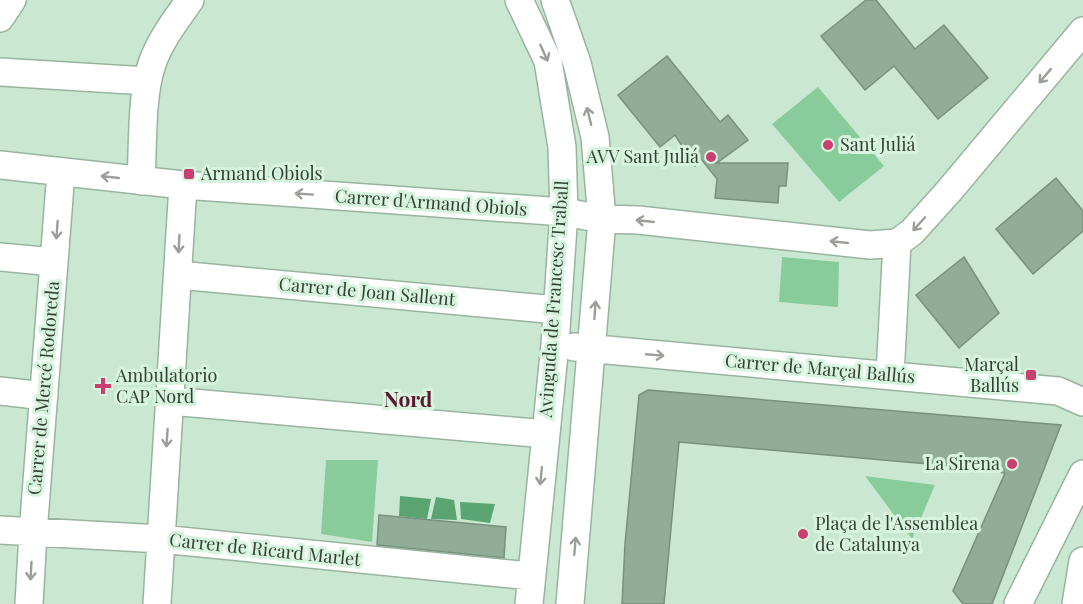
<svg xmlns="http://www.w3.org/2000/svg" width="1083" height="604" viewBox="0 0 1083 604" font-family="'Playfair Display',serif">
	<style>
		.green { fill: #89cc9c }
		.water { fill: #5aa471 }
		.building { fill: #91ad98; stroke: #76917d; stroke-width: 1.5 }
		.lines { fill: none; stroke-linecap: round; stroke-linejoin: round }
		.minor-casing { stroke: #98b49e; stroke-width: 30 }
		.minor { stroke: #fff; stroke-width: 27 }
		.oneway { stroke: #9a9f9a }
		.poi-dot { fill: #ca3e70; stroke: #d7f5de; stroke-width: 2 }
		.labels { text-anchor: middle; stroke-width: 6; stroke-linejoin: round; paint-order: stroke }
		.poi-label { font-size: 18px; fill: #343f36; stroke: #d7f5de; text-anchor: start }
		.street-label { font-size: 18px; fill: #343f36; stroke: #d7f5de }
		.quarter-label { font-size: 21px; font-weight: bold; fill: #5b1830; stroke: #d7f5de }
	</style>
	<rect width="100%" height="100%" fill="#cae8d1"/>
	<!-- green -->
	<path class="green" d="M 818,87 L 884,166 L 839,202 L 772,124 Z
		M 782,257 L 839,262 L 838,307 L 779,302 Z
		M 326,460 L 378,460 L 372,542 L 321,534 Z
		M 865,476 L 935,485 L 912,539 Z"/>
	<!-- water -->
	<path class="water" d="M 400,496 L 431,499 L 427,519 L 399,516 Z
		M 436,497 L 454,500 L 457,520 L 431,519 Z
		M 460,502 L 495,504 L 490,523 L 461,519 Z"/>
	<!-- building -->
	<path class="building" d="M 866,0 L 876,0 L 915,49 L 944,25 L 988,78 L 938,119 L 894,66 L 865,90 L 821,36 Z
		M 667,56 L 720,122 L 728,115 L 748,140 L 717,163 L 788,163 L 786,186 L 779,186 L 778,203 L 715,198 L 717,179 L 702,160 L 695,166 L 675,135 L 660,147 L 618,95 Z
		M 1056,178 L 1083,211 L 1083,231 L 1033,274 L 996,229 Z
		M 964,257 L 999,313 L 959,348 L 916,295 Z
		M 648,390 L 1061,425 L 992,604 L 963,604 L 953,591 L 1005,473 L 962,467 L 679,442 L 664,604 L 622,604 L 625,544 L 639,395 Z
		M 379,515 L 506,527 L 504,558 L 377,545 Z"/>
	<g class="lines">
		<!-- minor casing -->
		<g class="minor-casing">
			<path id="minor" d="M 519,0 L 548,61 L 562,147 L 564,212 L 555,344 L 529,604
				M 555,0 L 577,63 L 595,137 L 602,219 L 570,604
				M 0,18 L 12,0
				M 0,72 L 147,81
				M 0,165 L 183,185 L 564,212 L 602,219 L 638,220 L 870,245 L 897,243
				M 141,181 C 143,148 141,94 152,64 C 160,40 176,20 190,0
				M 897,243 L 912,232 L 949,191 L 1083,31
				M 0,257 L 54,262
				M 178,275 L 557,310
				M 574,347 L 1058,391 L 1083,402
				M 890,375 L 897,243
				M 0,391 L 44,396
				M 170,401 L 546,434
				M 0,530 L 161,539 L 530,576
				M 29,604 L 33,533 L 61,172
				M 157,604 L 183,185
				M 1018,604 L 1083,474
				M 1076,604 L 1083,561"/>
		</g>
		<!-- minor -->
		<use href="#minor" class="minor"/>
	</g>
	<!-- one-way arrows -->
	<defs><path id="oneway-shaft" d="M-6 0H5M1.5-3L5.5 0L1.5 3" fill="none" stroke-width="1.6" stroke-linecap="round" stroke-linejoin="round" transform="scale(1.5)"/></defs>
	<g class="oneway">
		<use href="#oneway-shaft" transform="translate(544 53) rotate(66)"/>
		<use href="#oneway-shaft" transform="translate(1045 76) rotate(130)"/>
		<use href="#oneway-shaft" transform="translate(589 116) rotate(-104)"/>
		<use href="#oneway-shaft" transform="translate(110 177) rotate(-174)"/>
		<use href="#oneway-shaft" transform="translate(304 194) rotate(-176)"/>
		<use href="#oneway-shaft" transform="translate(645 221) rotate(-174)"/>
		<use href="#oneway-shaft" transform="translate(919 224) rotate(132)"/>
		<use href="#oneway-shaft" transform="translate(57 230) rotate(94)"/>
		<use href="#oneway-shaft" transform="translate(839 242) rotate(-174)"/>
		<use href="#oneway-shaft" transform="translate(179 244) rotate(93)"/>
		<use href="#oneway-shaft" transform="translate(595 310) rotate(-86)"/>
		<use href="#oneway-shaft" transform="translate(655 355) rotate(5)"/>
		<use href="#oneway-shaft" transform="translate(167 438) rotate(94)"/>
		<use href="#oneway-shaft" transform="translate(541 476) rotate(96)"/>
		<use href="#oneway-shaft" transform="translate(575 546) rotate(-85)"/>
		<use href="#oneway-shaft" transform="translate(31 571) rotate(93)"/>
	</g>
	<!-- markers -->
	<g class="poi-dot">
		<circle cx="828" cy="145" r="6"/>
		<circle cx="711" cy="157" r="6"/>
		<rect x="183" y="168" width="12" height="12" rx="3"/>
		<rect x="1025" y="369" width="12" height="12" rx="3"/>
		<path d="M100 377h6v6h6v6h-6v6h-6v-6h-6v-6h6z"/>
		<circle cx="1012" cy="464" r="6"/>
		<circle cx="803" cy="534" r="6"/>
	</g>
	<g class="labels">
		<!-- poi labels -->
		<g class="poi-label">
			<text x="840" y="151">Sant Juliá</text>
			<text x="699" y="163" text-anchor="end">AVV Sant Juliá</text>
			<text x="201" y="180">Armand Obiols</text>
			<text x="1019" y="371" text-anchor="end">Marçal<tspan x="1019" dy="21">Ballús</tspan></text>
			<text x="116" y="382">Ambulatorio<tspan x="116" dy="21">CAP Nord</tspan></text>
			<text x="1000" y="470" text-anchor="end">La Sirena</text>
			<text x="815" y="530">Plaça de l'Assemblea<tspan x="815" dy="21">de Catalunya</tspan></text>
		</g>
		<!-- street labels -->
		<g class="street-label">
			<text transform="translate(431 203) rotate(4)" y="6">Carrer d'Armand Obiols</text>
			<text transform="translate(367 292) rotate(5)" y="6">Carrer de Joan Sallent</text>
			<text transform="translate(554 299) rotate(-86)" y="6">Avinguda de Francesc Traball</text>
			<text transform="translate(820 369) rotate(5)" y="6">Carrer de Marçal Ballús</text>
			<text transform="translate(44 388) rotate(-85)" y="6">Carrer de Mercé Rodoreda</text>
			<text transform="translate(265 550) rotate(6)" y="6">Carrer de Ricard Marlet</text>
		</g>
		<!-- quarter labels -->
		<g class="quarter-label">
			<text x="408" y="407">Nord</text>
		</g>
	</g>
</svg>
